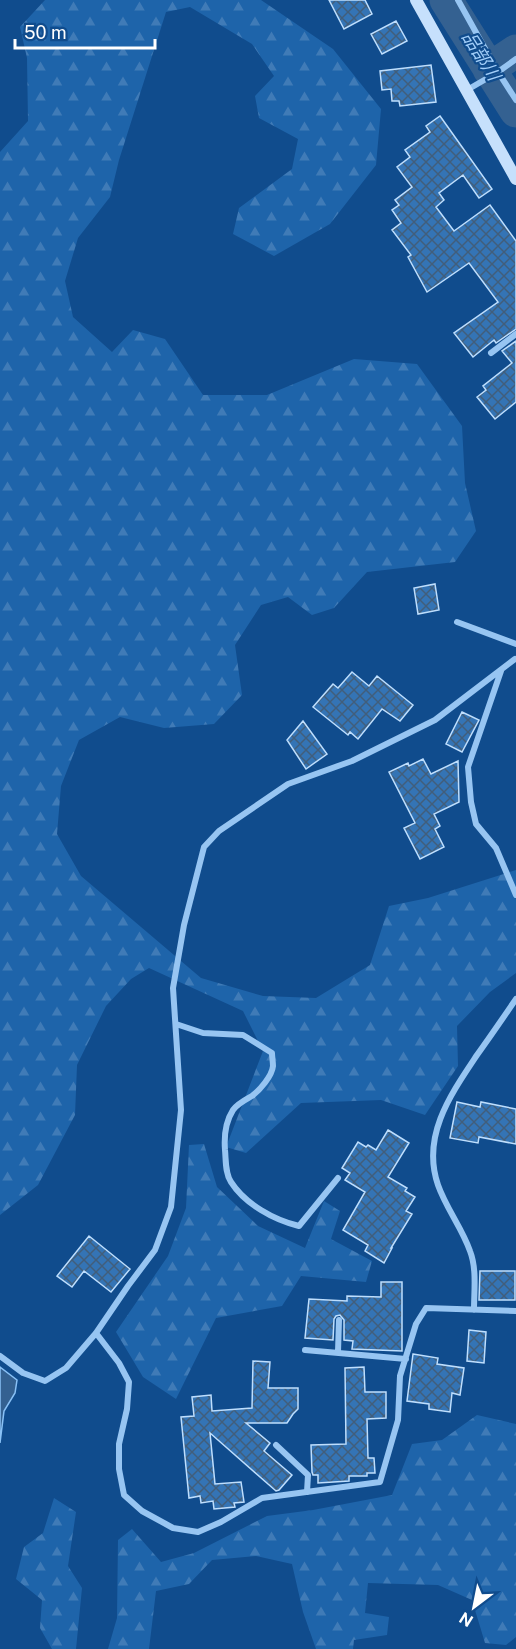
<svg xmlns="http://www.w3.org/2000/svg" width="516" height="1649" viewBox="0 0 516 1649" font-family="'Public Sans','Noto Sans JP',sans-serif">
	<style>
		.forest { fill: url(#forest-firs) }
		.water { fill: #346191; stroke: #89c1f6; stroke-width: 1.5 }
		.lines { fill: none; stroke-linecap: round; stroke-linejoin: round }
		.river { stroke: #346191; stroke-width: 33 }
		.building { fill: url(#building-cross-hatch); stroke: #bedefd; stroke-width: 1.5 }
		.street { stroke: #97c5f2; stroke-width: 6 }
		.secondary { stroke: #c6e0fc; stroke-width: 12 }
		.labels { text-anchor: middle; stroke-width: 4.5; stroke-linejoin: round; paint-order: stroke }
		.water-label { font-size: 18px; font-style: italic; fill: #a3cffa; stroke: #104c8d }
	</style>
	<defs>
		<pattern id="forest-firs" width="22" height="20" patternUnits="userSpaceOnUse" patternTransform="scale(1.5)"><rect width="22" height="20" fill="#1e64aa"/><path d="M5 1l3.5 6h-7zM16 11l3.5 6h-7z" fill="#407bb7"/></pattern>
		<pattern id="building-cross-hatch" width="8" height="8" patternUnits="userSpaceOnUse" patternTransform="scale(1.5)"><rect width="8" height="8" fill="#3474b5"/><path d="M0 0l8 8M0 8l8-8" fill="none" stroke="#415e7b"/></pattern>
	</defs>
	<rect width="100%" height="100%" fill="#104c8d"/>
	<!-- forest -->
	<path class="forest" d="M 45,0 L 261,0 L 333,49 L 381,109 L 376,165 L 330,224 L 274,256 L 233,234 L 239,208 L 292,169 L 298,139 L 259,118 L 255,96 L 274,76 L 252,44 L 190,7 L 166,12 L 119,160 L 110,197 L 78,238 L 65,281 L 73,317 L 112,352 L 133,330 L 165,339 L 203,395 L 267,395 L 354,359 L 417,364 L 462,426 L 465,483 L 476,531 L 455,562 L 367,572 L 334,608 L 312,615 L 288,597 L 261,605 L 235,645 L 242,695 L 214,724 L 164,728 L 120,717 L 79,740 L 61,786 L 57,834 L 81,876 L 201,978 L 263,996 L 316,998 L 370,965 L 389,906 L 428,898 L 516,870 L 516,973 L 490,992 L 457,1026 L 458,1066 L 425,1115 L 381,1100 L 301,1103 L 246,1153 L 226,1147 L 263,1051 L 243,1011 L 149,968 L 131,979 L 106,1006 L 77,1065 L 75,1115 L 38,1185 L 0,1215 L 0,152 L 28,121 L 27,58 L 20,27 Z
		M 204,1144 L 217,1187 L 258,1226 L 305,1248 L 324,1201 L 340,1211 L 331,1239 L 372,1261 L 366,1282 L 301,1276 L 282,1306 L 216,1318 L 176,1399 L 143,1377 L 116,1332 L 168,1256 L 186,1208 L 189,1145 Z
		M 477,1415 L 516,1424 L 516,1637 L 506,1645 L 485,1643 L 472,1600 L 438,1585 L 368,1583 L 365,1613 L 389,1617 L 387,1635 L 354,1640 L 353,1649 L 316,1649 L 303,1612 L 292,1564 L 256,1556 L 212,1560 L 189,1584 L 156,1591 L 149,1649 L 108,1649 L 117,1618 L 118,1540 L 132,1529 L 161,1562 L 194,1553 L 267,1516 L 313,1510 L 392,1495 L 412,1444 L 442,1440 Z
		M 54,1498 L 76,1512 L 68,1566 L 82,1588 L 76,1649 L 52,1649 L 40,1628 L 42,1600 L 16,1579 L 24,1547 L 43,1533 Z"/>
	<!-- water -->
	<path class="water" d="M 0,1367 L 17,1380 L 15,1393 L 4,1411 L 0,1443 Z"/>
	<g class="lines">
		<!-- river -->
		<path class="river" d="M 446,0 L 516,111
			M 489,69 L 516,51"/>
	</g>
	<!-- building -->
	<path class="building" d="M 329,0 L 365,0 L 372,14 L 344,29 Z
		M 396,21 L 407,41 L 382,54 L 371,34 Z
		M 431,65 L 436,102 L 400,106 L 399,101 L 392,101 L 391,89 L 382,90 L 380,71 Z
		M 440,116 L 492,189 L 479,198 L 463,175 L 439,193 L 444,200 L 436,207 L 454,231 L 490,205 L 516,241 L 516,329 L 496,343 L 494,340 L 473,357 L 454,333 L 498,302 L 469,263 L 427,292 L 408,257 L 411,255 L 392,230 L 401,223 L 392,210 L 399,205 L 395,200 L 412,187 L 397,167 L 410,157 L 405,150 L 430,132 L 426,126 Z
		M 516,341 L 516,402 L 495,419 L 477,397 L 486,390 L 483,386 L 512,363 L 502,351 Z
		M 435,584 L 439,610 L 418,614 L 414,588 Z
		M 352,672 L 369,686 L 377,676 L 413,705 L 400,721 L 382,709 L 358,739 L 350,732 L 348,735 L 313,707 L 333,684 L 338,688 Z
		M 462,712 L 479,720 L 462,752 L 446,744 Z
		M 303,721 L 327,754 L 306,769 L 287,740 Z
		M 423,759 L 431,774 L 458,761 L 459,802 L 434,814 L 440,826 L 435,829 L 444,847 L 420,859 L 404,828 L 415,823 L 389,772 L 408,763 L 409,766 Z
		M 457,1102 L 480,1107 L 481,1102 L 516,1109 L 516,1144 L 479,1137 L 478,1143 L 450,1138 Z
		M 388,1130 L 409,1143 L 388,1177 L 407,1188 L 405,1191 L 415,1197 L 406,1211 L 412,1214 L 391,1248 L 392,1248 L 384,1263 L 365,1251 L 368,1245 L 343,1230 L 365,1192 L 345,1180 L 350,1173 L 342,1168 L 358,1142 L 366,1147 L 368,1145 L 376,1150 Z
		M 89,1236 L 130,1269 L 111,1292 L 84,1271 L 72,1287 L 57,1276 Z
		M 480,1271 L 515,1271 L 515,1300 L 479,1300 Z
		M 381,1282 L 402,1282 L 402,1351 L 352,1349 L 353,1341 L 344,1340 L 344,1320 L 340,1315 L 336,1316 L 334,1319 L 333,1340 L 305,1338 L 309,1299 L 347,1301 L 347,1296 L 381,1297 Z
		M 469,1330 L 486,1332 L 484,1363 L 467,1361 Z
		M 413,1354 L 438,1358 L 437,1364 L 464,1368 L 460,1395 L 452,1393 L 450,1412 L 429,1409 L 429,1404 L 407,1401 Z
		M 253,1361 L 270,1362 L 268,1388 L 298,1388 L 298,1409 L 293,1414 L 287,1423 L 246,1423 L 270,1443 L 264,1451 L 292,1475 L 279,1490 L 276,1491 L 210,1433 L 215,1484 L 241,1482 L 244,1502 L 234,1503 L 235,1507 L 214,1509 L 213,1501 L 201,1503 L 200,1496 L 189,1498 L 181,1417 L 194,1416 L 192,1397 L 211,1395 L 212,1411 L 252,1408 Z
		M 364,1367 L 365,1392 L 386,1392 L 386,1418 L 367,1419 L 368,1458 L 374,1458 L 375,1473 L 367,1473 L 367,1476 L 349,1476 L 349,1481 L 318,1483 L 318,1475 L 313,1475 L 312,1472 L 311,1445 L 346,1444 L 345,1368 Z"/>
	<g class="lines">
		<!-- street -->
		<path class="street" d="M 458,0 L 498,72 L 516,100
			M 467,90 L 498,72 L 516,59
			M 491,353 L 516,334
			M 457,622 L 516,644
			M 501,671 L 468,767 L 471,802 L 476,824 L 496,848 L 516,895
			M 176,1024 L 203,1033 L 243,1035 L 272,1053 C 272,1057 273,1062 273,1066 C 272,1076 260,1090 252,1096 C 245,1100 237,1104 233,1110 C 226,1121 224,1137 225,1150 C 226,1160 225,1173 231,1182 C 245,1204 274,1220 299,1226 L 338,1178
			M 474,1310 C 474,1291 477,1269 470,1251 C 462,1228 446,1208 438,1185 C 421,1136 451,1094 477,1055 C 490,1037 503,1018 516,999
			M 96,1333 L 119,1363 L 129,1382 L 127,1409 L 119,1444 L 119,1469 L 124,1495 L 142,1511 L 173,1528 L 198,1532 L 221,1522 L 262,1498 L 380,1482 L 398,1420 L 400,1376 L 416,1324 L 426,1308 L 516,1311
			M 305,1350 L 406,1359
			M 338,1352 L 339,1320
			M 0,1356 L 23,1373 L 45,1381 L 66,1368 L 96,1333 L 128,1286 L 155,1250 L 171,1207 L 181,1110 L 173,988 L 184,925 L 204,847 L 219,831 L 288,784 L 352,761 L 435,720 L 515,659
			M 276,1445 L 308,1475 L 307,1492"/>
		<!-- secondary -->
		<path class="secondary" d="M 416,0 L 516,179"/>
	</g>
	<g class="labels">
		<!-- water labels -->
		<g class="water-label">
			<text transform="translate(481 56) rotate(58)" y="6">品部川</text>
		</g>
	</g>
	<!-- north arrow -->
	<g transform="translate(474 1607) rotate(212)" stroke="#104c8d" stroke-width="4.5" paint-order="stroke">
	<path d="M0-4.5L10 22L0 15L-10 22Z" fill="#ffffff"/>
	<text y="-9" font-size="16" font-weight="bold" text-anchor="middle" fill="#ffffff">N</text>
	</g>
	<!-- scale -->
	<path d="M15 39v9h140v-9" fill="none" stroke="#ffffff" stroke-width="3"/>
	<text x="24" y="39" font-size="18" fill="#ffffff" stroke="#104c8d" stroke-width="4.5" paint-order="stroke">50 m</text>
</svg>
